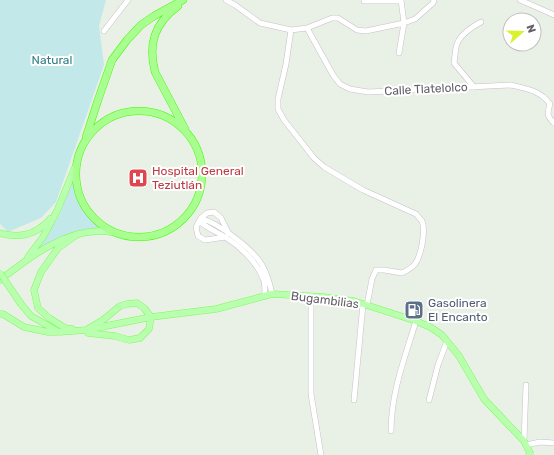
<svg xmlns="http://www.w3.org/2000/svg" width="554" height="455" viewBox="0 0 554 455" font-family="Rubik,sans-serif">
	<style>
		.green { fill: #c3e8e9 }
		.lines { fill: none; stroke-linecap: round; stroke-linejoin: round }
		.minor-casing { stroke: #c6c0c8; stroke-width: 6 }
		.major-casing { stroke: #7ff859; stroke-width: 7 }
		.highway-casing { stroke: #43f800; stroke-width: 8 }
		.minor { stroke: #fff; stroke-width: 5 }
		.major { stroke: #b8ffae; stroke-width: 6 }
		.highway { stroke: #a8ff90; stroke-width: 7 }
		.major-bridge-casing { stroke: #7ff859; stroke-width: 7; stroke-linecap: butt }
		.major-bridge { stroke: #b8ffae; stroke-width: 6 }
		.labels { text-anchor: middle; stroke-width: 4; stroke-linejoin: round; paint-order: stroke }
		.park-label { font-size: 12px; fill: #307d84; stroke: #fff }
		.street-label { font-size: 12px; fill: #645e68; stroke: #fff }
		.health-label { font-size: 12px; fill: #be3a42; stroke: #fff; text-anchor: start }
		.service-label { font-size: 12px; fill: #4e5e75; stroke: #fff; text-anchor: start }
	</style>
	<rect width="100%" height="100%" fill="#e9f1e7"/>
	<!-- green -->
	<path class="green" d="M 0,0 L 106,0 L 99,26 L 104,65 L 56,202 L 41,218 L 8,232 L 0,224 Z
		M 73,179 L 80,200 L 93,219 L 103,227 L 71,233 L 39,248 L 59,216 Z"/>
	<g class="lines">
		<!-- minor casing -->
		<g class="minor-casing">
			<path id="minor" d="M 226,0 L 235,5 L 260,23 L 291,30 L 307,28 L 332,18 L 338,18 L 357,30 L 366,31 L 404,23 L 415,19 L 433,3 L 434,0
				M 520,0 L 543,10 L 554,15
				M 364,1 L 401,1
				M 307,28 L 333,75 L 340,84 L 350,89 L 368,92 L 511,85 C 525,88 541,91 550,104 C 547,114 547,116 554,123
				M 291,30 L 286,64 L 278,99 L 278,109 L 284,120 L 314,158 L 324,167 L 363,190 L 416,214 C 418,216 420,219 422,221 C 426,231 421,256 415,264 C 412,268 406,271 402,273 L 384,270 L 376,270 L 372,279 L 367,305
				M 104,31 L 128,0
				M 399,53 L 404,23 L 401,0
				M 474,87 L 454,63 C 455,57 455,50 457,44 C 460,35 473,26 481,22
				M 201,218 C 219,224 252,248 262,265 C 267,274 270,284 272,294
				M 199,221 C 207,228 217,232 225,237 C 241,247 258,263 264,281 C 265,285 265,291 265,296
				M 226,237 L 205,240 L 198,236 L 196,227 L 201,218 L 207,213 L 214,212 L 221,218 L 228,232
				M 311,297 L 311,394 L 321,455
				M 354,400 L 363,304
				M 429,400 L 438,365 L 447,341
				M 391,431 C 391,393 405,357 416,321
				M 524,441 L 526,385
				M 526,445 L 540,442 L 554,443"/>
		</g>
		<!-- major casing -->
		<g class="major-casing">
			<path id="major" d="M 0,233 C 20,239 37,234 50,219
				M 28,257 L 43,237 L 57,211 L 76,165
				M 0,280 C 29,258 61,232 99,231 C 105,231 111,232 117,233
				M 137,303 L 144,308 L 151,317 L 149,329 L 140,338 L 129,340 L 115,336 L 88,333 L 86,330 L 103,320 L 120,306 L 127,304 Z
				M 21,304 L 31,316 L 59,332 L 86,330 L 151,317 L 216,309 L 272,294 L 324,297 L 354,301 L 416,321 L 430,327 L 442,335 L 459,356 L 484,399 L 524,441 L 530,453 L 529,455
				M 0,314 L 3,314 L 24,327 L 48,332 L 56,332
				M 72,329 L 65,328 L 49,318 L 38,308 L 34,290 L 41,272 L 58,248 L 78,234"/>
		</g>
		<!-- highway casing -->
		<g class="highway-casing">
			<path id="highway" d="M 178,6 C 154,24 148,44 155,72 L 185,129
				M76 174a63 63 0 1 1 126 0a63 63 0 1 1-126 0Z
				M 86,137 L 98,100 L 112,60 L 127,40 L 141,25 L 154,16 L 183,0"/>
		</g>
		<!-- minor -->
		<use href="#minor" class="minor"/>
		<!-- major -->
		<use href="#major" class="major"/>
		<!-- highway -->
		<use href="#highway" class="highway"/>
		<!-- major-bridge casing -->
		<g class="major-bridge-casing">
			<path id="major-bridge" d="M 0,273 L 21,304"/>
		</g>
		<!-- major-bridge -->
		<use href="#major-bridge" class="major-bridge"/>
	</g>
	<!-- icons -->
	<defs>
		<g id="hospital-square" transform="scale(1)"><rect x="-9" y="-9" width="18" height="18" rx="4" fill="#e0444e" stroke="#fff"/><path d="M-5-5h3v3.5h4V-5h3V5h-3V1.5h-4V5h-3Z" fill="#fff"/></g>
		<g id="fuel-square" transform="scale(1)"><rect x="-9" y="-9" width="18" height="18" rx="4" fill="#5c6f8a" stroke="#fff"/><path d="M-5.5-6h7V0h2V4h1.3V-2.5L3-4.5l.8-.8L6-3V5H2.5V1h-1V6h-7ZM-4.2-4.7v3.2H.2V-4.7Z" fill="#fff"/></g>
	</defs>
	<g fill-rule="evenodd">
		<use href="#hospital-square" x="138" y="178"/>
		<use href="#fuel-square" x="414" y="310"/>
	</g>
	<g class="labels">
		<!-- park labels -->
		<g class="park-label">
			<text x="52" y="64">Natural</text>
		</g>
		<!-- street labels -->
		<g class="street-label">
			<text transform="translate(426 89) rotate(-3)" y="4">Calle Tlatelolco</text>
			<text transform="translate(325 300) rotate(7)" y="4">Bugambilias</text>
		</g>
		<!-- health labels -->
		<g class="health-label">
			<text x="152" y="175">Hospital General<tspan x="152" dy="14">Teziutlán</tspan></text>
		</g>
		<!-- service labels -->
		<g class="service-label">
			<text x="428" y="307">Gasolinera<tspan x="428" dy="14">El Encanto</tspan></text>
		</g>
	</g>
	<!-- north arrow -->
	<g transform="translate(522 32) rotate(70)"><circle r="19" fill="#ffffff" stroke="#c1bfc3"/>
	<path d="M0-3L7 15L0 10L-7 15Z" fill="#daf12d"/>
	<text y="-6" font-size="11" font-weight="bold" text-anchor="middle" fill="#645e68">N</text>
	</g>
</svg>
